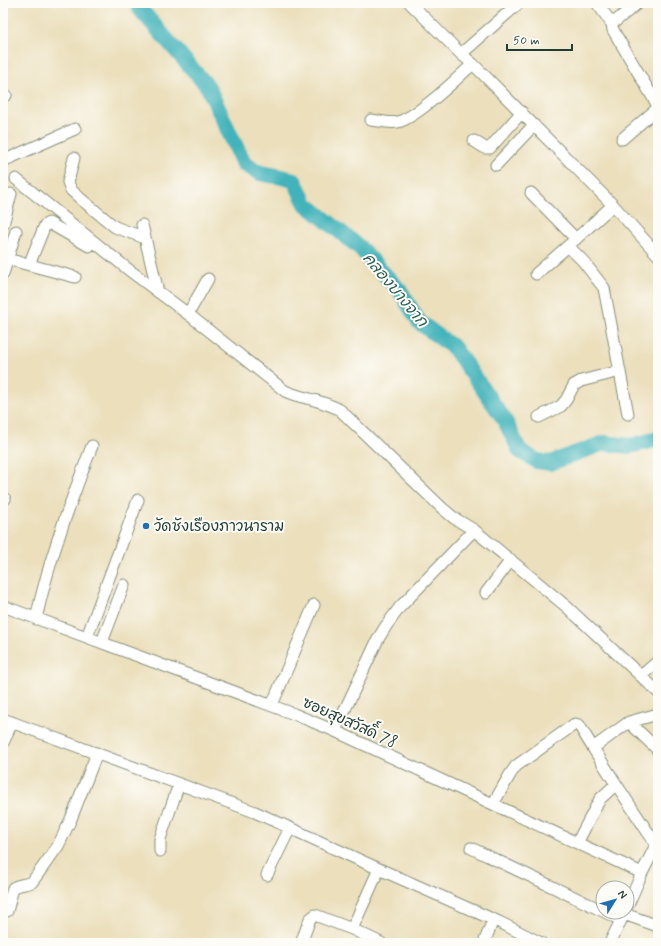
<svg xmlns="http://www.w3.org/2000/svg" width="661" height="946" viewBox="0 0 661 946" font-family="Mynerve,'Playpen Sans Thai',sans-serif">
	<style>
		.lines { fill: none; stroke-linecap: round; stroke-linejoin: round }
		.river { stroke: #43b3ba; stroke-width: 16 }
		.minor-casing { stroke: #858e78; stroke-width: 13 }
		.minor { stroke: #fff; stroke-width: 11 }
		.poi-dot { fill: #1f6fb2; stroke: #fdfcf7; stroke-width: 1.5 }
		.labels { text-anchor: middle; stroke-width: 4; stroke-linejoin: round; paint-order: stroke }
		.poi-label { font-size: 15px; fill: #1f3d34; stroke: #fdfcf7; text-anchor: start }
		.street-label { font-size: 15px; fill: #1f3d34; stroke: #fdfcf7 }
		.water-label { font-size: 16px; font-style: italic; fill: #2a605c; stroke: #fdfcf7 }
	</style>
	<rect width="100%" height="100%" fill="#fdfcf7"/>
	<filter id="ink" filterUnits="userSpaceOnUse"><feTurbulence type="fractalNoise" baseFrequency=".025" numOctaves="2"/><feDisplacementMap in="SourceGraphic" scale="8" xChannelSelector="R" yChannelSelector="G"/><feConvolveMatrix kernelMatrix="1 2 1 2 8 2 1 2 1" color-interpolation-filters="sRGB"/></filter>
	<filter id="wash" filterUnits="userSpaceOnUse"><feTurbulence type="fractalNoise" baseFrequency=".012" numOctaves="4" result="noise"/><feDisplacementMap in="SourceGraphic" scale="16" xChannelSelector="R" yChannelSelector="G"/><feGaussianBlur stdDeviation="0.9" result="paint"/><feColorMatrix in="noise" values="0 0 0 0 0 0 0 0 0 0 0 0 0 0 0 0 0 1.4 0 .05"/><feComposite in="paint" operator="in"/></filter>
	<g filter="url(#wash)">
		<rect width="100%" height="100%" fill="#ebdfbc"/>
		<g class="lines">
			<!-- river -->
			<path class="river" d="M 138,3 L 140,9 L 208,87 L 244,164 L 260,173 L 277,176 L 294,180 L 306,204 L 359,247 L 401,292 L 419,322 L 454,348 L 504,419 L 520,451 L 537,461 L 550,463 L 604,443 L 630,446 L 658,439"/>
		</g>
	</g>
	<g filter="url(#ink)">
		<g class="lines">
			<!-- minor casing -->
			<g class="minor-casing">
				<path id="minor" d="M 410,3 L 461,54 L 473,64 L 613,205 L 658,255
					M 597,3 L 612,24
					M 638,3 L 612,24 L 613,30 L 658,106
					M 461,54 L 519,3
					M 3,96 L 6,95
					M 371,120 C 380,121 390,124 398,122 C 419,116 456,79 473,64
					M 622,139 L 658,108
					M 474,141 L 485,148 L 490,148 L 522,112
					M 74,158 L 68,182 L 71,190 L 82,200 L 115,227 L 145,238
					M 3,161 L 75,129
					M 496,165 L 534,125
					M 16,179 L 129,270 L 188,314 L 285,391 C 303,399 323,400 340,410 L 442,508 L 454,518 L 474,530
					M 531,193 L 576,239
					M 613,205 L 568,246 L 583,261 L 604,288 L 628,414
					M 3,225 L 11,194
					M 142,225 L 158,292
					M 7,259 L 75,277
					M 29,265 L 45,225 L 49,223 L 89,246
					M 3,274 L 16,231
					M 536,274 L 568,246
					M 188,314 L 208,279
					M 539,417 L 561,406 L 566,400 L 574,385 L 581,381 L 620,371
					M 3,498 L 5,499
					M 486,593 L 511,560
					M 3,606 L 294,714 L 335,731 L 642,873 L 627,907
					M 36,619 C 49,559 70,503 92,446
					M 87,637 L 138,500
					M 102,642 L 124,585
					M 641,676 L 658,661
					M 272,705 L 314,605
					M 3,719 L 255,812 L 379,869 L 499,922 L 541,943
					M 629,722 L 658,750
					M 335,731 L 378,639 L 386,626 L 400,607 L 474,530 L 567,607 L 658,692
					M 3,743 L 12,722
					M 616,784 L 593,748 L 629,722 L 658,714
					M 493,804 L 511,773 L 516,766 L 572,726 L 575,724 L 579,725 L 593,748
					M 577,843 L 600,799 L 616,784 L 655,843 L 655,847 L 642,873
					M 471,848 L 603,911
					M 160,851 L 160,839 L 179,784
					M 379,869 L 352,929 L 381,943
					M 267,875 L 290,828
					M 7,911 L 13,888 C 18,884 26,885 32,882 L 58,846 L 71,819 L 97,753
					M 605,912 L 621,920
					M 625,912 L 624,914 L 658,926
					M 301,943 L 310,919 L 315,915 L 352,929
					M 484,943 L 493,920
					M 610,943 L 624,914"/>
			</g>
			<!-- minor -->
			<use href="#minor" class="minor"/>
		</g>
	</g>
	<!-- markers -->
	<circle class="poi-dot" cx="146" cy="526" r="4"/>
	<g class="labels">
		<!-- poi labels -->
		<g class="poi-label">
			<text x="154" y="531">วัดชังเรืองภาวนาราม</text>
		</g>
		<!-- street labels -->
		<g class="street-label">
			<text transform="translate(350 722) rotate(24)" y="5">ซอยสุขสวัสดิ์ 78</text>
		</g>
		<!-- water labels -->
		<g class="water-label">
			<text transform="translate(396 289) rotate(50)" y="6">คลองบางจาก</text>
		</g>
	</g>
	<!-- margin -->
	<rect width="661" height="946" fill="none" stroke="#fdfcf7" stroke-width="16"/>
	<!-- north arrow -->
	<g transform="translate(615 900) rotate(53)"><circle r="19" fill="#fdfcf7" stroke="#a4b0a9"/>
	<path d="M0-3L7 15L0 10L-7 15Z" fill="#1f6fb2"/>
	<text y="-6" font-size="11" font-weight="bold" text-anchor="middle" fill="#1f3d34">N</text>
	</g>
	<!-- scale -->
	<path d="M507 44v6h65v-6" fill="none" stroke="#1f3d34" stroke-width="2"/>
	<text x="513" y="44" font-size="12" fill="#1f3d34" stroke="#fdfcf7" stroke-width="3" paint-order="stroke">50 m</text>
</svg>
